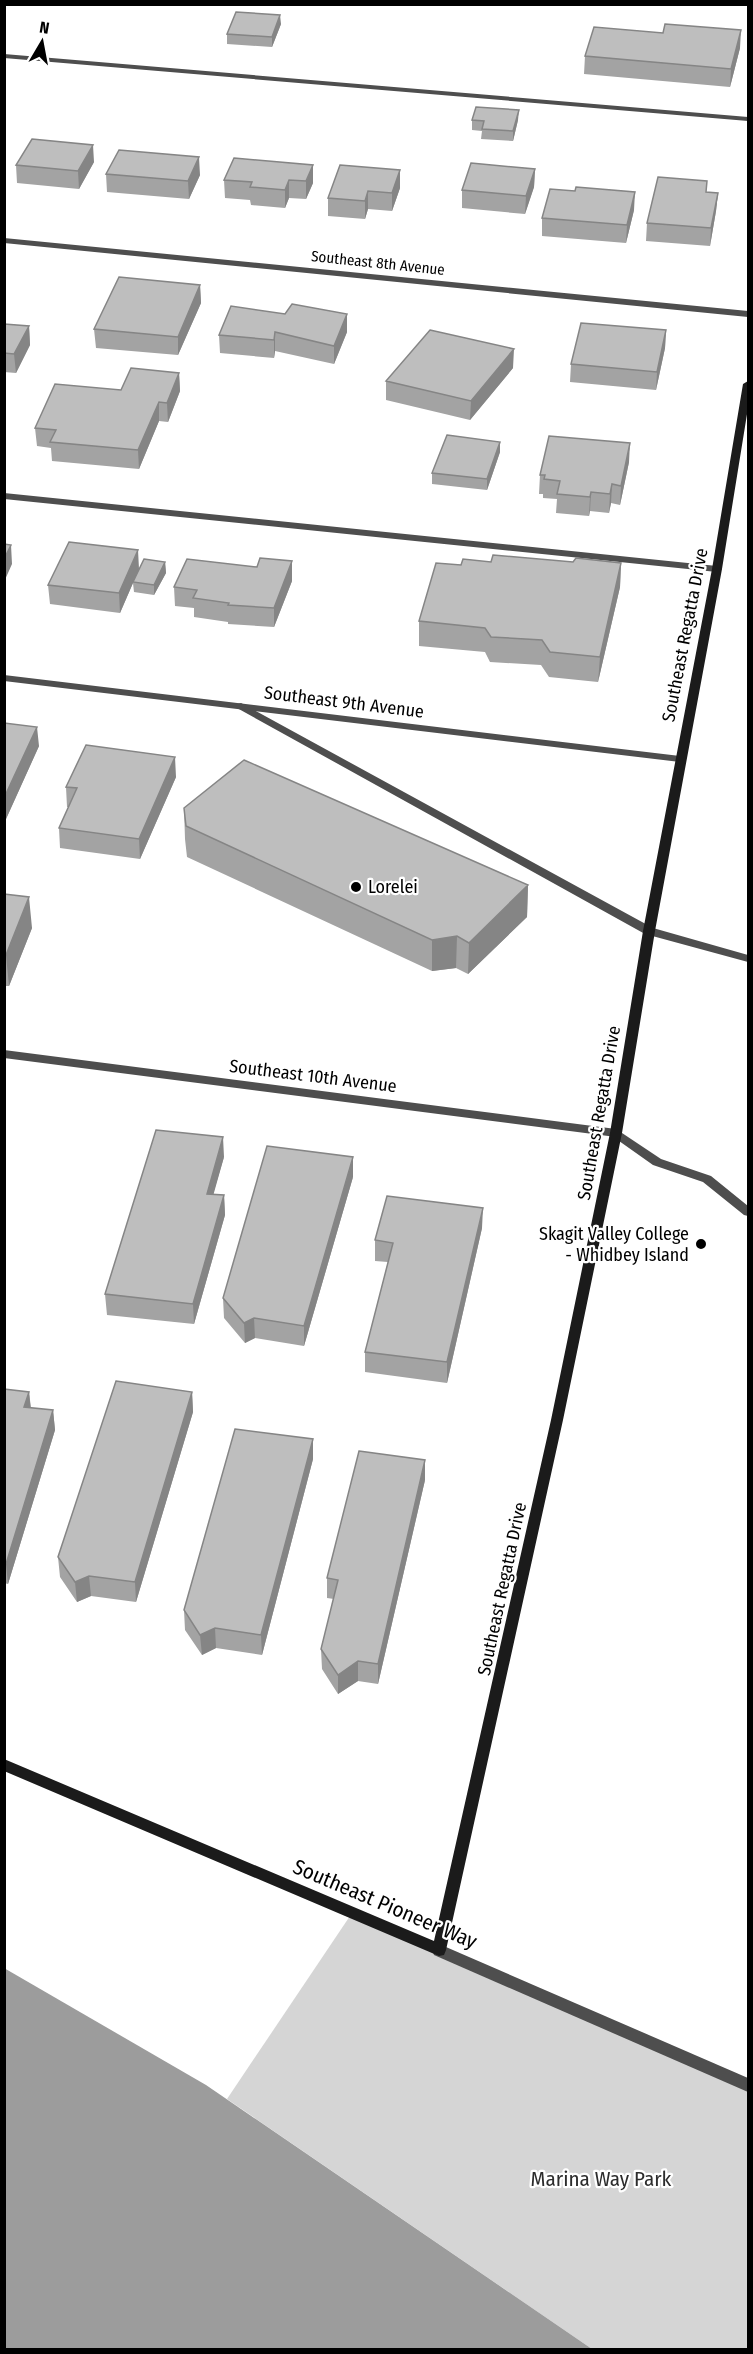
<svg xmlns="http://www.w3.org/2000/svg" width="753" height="2354" viewBox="0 0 753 2354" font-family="'Fira Sans Condensed',sans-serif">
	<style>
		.green { fill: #d5d5d5 }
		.water { fill: #9c9c9c }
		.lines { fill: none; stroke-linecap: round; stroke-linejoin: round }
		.service { fill: #4e4e4e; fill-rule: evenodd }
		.minor { fill: #4e4e4e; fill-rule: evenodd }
		.tertiary { fill: #4e4e4e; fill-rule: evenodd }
		.secondary { fill: #1b1b1b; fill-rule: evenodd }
		.wall { fill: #a3a3a3 }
		.shaded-wall { fill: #858585 }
		.building { fill: #bebebe; stroke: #858585; stroke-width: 1.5 }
		.poi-dot { fill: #000; stroke: #fff; stroke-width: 2 }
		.labels { text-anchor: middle; stroke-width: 4.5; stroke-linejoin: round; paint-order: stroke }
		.far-street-label { font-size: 15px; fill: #000; stroke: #fff }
		.street-label { font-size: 18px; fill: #000; stroke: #fff }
		.poi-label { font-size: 18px; fill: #000; stroke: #fff; text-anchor: start }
		.near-street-label { font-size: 21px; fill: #000; stroke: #fff }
		.near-park-label { font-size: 21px; fill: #2c2c2c; stroke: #fff }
	</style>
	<rect width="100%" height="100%" fill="#fff"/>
	<!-- green -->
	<path class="green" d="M 352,1913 L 748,2085 L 748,2349 L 592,2349 L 227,2099 Z"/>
	<!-- water -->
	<path class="water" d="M 4,1968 L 206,2085 L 592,2349 L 5,2349 Z"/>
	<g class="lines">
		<!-- service -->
		<path class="service" d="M 4,54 L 748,117 L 748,121 L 4,58 Z
			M 4,493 L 717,566 L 722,569 L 717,572 L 4,499 Z
			M 241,703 L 653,928 L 748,955 L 748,962 L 645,934 L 237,708 L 237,704 Z
			M 616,1129 L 661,1159 L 711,1176 L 748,1206 L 748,1216 L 744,1215 L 703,1182 L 653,1165 L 612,1136 L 610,1133 Z"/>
		<!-- minor -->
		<path class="minor" d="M 4,238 L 748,311 L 748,317 L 4,243 Z
			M 4,675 L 680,756 L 685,759 L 680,762 L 4,681 Z
			M 4,1050 L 616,1129 L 622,1133 L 616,1137 L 4,1058 Z"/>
		<!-- tertiary -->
		<path class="tertiary" d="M 439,1944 L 748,2078 L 748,2092 L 434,1955 L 432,1950 L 434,1945 Z"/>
		<!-- secondary -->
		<path class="secondary" d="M 748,381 L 748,408 L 722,569 L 655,931 L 622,1133 L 563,1420 L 446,1950 L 444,1955 L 439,1956 L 4,1771 L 4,1759 L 434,1941 L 551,1420 L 610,1133 L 643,931 L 712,569 L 743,384 Z"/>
	</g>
	<!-- wall -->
	<path class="wall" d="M 281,24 L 272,47 L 227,44 L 227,34 Z
		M 740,48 L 730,87 L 584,74 L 585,56 Z
		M 472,120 L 518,120 L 513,141 L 481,139 L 482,131 L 472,130 Z
		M 234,158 L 313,183 L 306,199 L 289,198 L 285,208 L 251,205 L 250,200 L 225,198 L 224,180 Z
		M 94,162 L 79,189 L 17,183 L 16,165 Z
		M 535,169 L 534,187 L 525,214 L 462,208 L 462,190 Z
		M 400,170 L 400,188 L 392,211 L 368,209 L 365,219 L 328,216 L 328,198 Z
		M 106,174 L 200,175 L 189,199 L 107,192 Z
		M 707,192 L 718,193 L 716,211 L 710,246 L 646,241 L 647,223 Z
		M 634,210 L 626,243 L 542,236 L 542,218 Z
		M 200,285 L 201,303 L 178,355 L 96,348 L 94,329 Z
		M 285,314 L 347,314 L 347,332 L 334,364 L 275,351 L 274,358 L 220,353 L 219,335 Z
		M 4,324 L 29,326 L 30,345 L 16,373 L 4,372 Z
		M 666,330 L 665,348 L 656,390 L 570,382 L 571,364 Z
		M 513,368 L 470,420 L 386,400 L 386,381 Z
		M 179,373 L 180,391 L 168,422 L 159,421 L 139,469 L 52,461 L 51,448 L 37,446 L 35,428 L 121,390 Z
		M 500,442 L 500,452 L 487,490 L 432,484 L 432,473 Z
		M 629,462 L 620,505 L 611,503 L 609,513 L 590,511 L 589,516 L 556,513 L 557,499 L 543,498 L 543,494 L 539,494 L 540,475 Z
		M 292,561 L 292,581 L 274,627 L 228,624 L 228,622 L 194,617 L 194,608 L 175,606 L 174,587 Z
		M 165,562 L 166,573 L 154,595 L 134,592 L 133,583 L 120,613 L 50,604 L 48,585 L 139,569 Z
		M 491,562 L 621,563 L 620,587 L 598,682 L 549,677 L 541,665 L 490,662 L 485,652 L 419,646 L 419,621 L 461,565 Z
		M 4,723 L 39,746 L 6,819 L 4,818 Z
		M 176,777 L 140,859 L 60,848 L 59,828 L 69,807 L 67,807 L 66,787 Z
		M 184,808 L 528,885 L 527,917 L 468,974 L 456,968 L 432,971 L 187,857 L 185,839 Z
		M 4,894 L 32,928 L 9,986 L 4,986 Z
		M 224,1157 L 213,1194 L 224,1195 L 225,1215 L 194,1324 L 107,1315 L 105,1294 Z
		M 353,1177 L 304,1346 L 255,1338 L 245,1343 L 224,1318 L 223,1298 Z
		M 482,1228 L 447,1383 L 365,1372 L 365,1352 L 388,1262 L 375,1261 L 375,1240 Z
		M 4,1389 L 29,1392 L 31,1408 L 53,1410 L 55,1430 L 8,1584 L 4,1583 Z
		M 192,1392 L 193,1412 L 136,1602 L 91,1596 L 77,1602 L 60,1577 L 58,1557 Z
		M 313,1439 L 313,1459 L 262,1655 L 216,1648 L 202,1655 L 185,1630 L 184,1610 Z
		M 425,1480 L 378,1684 L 358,1681 L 338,1694 L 322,1669 L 321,1649 L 334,1599 L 327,1598 L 327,1578 Z"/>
	<!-- shaded-wall -->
	<path class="shaded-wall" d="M 280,15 L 281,24 L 272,47 L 272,37 Z
		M 741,30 L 740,48 L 730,87 L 731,69 Z
		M 519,110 L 518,120 L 513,141 L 513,131 Z
		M 93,145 L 94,162 L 79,189 L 78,171 Z
		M 199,157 L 200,175 L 189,199 L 188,181 Z
		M 313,165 L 313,183 L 306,199 L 306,181 Z
		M 535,169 L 534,187 L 525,214 L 526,196 Z
		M 400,170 L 400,188 L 392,211 L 392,193 Z
		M 289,180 L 289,198 L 285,208 L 285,190 Z
		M 368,191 L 368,209 L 365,219 L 365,201 Z
		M 635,192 L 634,210 L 626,243 L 627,225 Z
		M 718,193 L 716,211 L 710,246 L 711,228 Z
		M 200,285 L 201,303 L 178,355 L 178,337 Z
		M 347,314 L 347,332 L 334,364 L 334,346 Z
		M 29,326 L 30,345 L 16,373 L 14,354 Z
		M 666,330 L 665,348 L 656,390 L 657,372 Z
		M 275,332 L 275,351 L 274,358 L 274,340 Z
		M 514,349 L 513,368 L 470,420 L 471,401 Z
		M 179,373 L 180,391 L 168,422 L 167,403 Z
		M 159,402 L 159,421 L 139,469 L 138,450 Z
		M 500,442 L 500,452 L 487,490 L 487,479 Z
		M 630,443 L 629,462 L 620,505 L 621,486 Z
		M 612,484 L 611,503 L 609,513 L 610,494 Z
		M 591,492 L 590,511 L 589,516 L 590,497 Z
		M 11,545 L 12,564 L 4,582 L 4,559 Z
		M 138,550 L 139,569 L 120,613 L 119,593 Z
		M 292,561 L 292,581 L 274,627 L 274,608 Z
		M 165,562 L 166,573 L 154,595 L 154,585 Z
		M 621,563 L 620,587 L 598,682 L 600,657 Z
		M 37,727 L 39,746 L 6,819 L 4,798 Z
		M 175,757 L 176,777 L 140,859 L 139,839 Z
		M 528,885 L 527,917 L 468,974 L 469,943 Z
		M 29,897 L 32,928 L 9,986 L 6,955 Z
		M 457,936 L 456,968 L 432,971 L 432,940 Z
		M 223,1137 L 224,1157 L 208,1214 L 207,1194 Z
		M 353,1157 L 353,1177 L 304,1346 L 304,1326 Z
		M 224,1195 L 225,1215 L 194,1324 L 193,1304 Z
		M 483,1208 L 482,1228 L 447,1383 L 447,1362 Z
		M 254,1318 L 255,1338 L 245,1343 L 244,1323 Z
		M 29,1392 L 31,1412 L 24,1407 Z
		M 192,1392 L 193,1412 L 136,1602 L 135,1582 Z
		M 53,1410 L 55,1430 L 8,1584 L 6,1564 Z
		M 313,1439 L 313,1459 L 262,1655 L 261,1635 Z
		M 425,1460 L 425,1480 L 378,1684 L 378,1664 Z
		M 89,1576 L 91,1596 L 77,1602 L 75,1582 Z
		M 215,1628 L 216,1648 L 202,1655 L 200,1635 Z
		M 358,1661 L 358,1681 L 338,1694 L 338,1675 Z"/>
	<!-- building -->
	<path class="building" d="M 236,12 L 280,15 L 272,37 L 227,34 Z
		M 665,24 L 741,30 L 731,69 L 585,56 L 594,27 L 663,33 Z
		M 476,107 L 519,110 L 513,131 L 482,129 L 484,121 L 472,120 Z
		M 32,139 L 93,145 L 78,171 L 16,165 Z
		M 119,150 L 199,157 L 188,181 L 106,174 Z
		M 234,158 L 313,165 L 306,181 L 289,180 L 285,190 L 250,187 L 252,182 L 224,180 Z
		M 471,163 L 535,169 L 526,196 L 462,190 Z
		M 340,165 L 400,170 L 392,193 L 368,191 L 365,201 L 328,198 Z
		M 658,177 L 707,181 L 706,192 L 718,193 L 711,228 L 647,223 Z
		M 576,187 L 635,192 L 627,225 L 542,218 L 550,189 L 575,191 Z
		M 119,277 L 200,285 L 178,337 L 94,329 Z
		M 292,304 L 347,314 L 334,346 L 275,332 L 274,340 L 219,335 L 231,306 L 285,314 Z
		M 581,323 L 666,330 L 657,372 L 571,364 Z
		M 4,324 L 29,326 L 14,354 L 4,353 Z
		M 430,330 L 514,349 L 471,401 L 386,381 Z
		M 131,368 L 179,373 L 167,403 L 159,402 L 138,450 L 50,442 L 56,430 L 35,428 L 55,384 L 121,390 Z
		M 447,435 L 500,442 L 487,479 L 432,473 Z
		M 549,436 L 630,443 L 621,486 L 612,484 L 610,494 L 591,492 L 590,497 L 557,494 L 560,481 L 544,479 L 545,475 L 540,475 Z
		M 69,542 L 138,550 L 119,593 L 48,585 Z
		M 4,544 L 11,545 L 4,559 Z
		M 493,555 L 573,562 L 576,558 L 621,563 L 600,657 L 550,652 L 542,640 L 491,637 L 485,628 L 419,621 L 436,563 L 461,565 L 463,559 L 491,562 Z
		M 260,558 L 292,561 L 274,608 L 228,605 L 229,603 L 193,598 L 197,590 L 174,587 L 187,559 L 257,567 Z
		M 144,559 L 165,562 L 154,585 L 133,582 Z
		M 4,723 L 37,727 L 4,798 Z
		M 86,745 L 175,757 L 139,839 L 59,828 L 77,788 L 66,787 Z
		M 244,760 L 528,885 L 469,943 L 457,936 L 432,940 L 186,826 L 184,808 Z
		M 4,894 L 29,897 L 6,955 L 4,955 Z
		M 156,1130 L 223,1137 L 207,1194 L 224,1195 L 193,1304 L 105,1294 Z
		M 267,1146 L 353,1157 L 304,1326 L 254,1318 L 244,1323 L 223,1298 Z
		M 387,1196 L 483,1208 L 447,1362 L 365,1352 L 393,1243 L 375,1240 Z
		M 116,1381 L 192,1392 L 135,1582 L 89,1576 L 75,1582 L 58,1557 Z
		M 4,1389 L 29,1392 L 24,1407 L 53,1410 L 6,1564 L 4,1564 Z
		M 235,1429 L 313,1439 L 261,1635 L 215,1628 L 200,1635 L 184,1610 Z
		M 359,1451 L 425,1460 L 378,1664 L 358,1661 L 338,1675 L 321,1649 L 338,1580 L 327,1578 Z"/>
	<!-- markers -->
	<g class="poi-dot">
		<circle cx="356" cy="887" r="6"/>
		<circle cx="701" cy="1244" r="6"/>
	</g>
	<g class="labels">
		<!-- far-street labels -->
		<g class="far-street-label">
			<text transform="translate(378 263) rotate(6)" y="5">Southeast 8th Avenue</text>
		</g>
		<!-- street labels -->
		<g class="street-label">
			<text transform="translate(685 635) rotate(-79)" y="6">Southeast Regatta Drive</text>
			<text transform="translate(344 702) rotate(7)" y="6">Southeast 9th Avenue</text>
			<text transform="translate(313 1076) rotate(7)" y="6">Southeast 10th Avenue</text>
			<text transform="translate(599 1113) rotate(-80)" y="6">Southeast Regatta Drive</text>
			<text transform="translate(502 1589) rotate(-78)" y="6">Southeast Regatta Drive</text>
		</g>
		<!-- poi labels -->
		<g class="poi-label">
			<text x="368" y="893">Lorelei</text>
			<text x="689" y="1240" text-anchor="end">Skagit Valley College<tspan x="689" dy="21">- Whidbey Island</tspan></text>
		</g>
		<!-- near-street labels -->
		<g class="near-street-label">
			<text transform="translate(385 1904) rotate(23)" y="7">Southeast Pioneer Way</text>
		</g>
		<!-- near-park labels -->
		<g class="near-park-label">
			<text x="601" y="2186">Marina Way Park</text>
		</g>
	</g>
	<!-- border -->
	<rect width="753" height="2354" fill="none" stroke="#000000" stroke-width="12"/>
	<!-- north arrow -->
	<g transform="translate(42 42) rotate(10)" stroke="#ffffff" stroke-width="4.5" paint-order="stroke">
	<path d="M0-4.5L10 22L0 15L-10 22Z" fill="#000000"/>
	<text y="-9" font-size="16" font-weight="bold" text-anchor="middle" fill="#000000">N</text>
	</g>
</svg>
